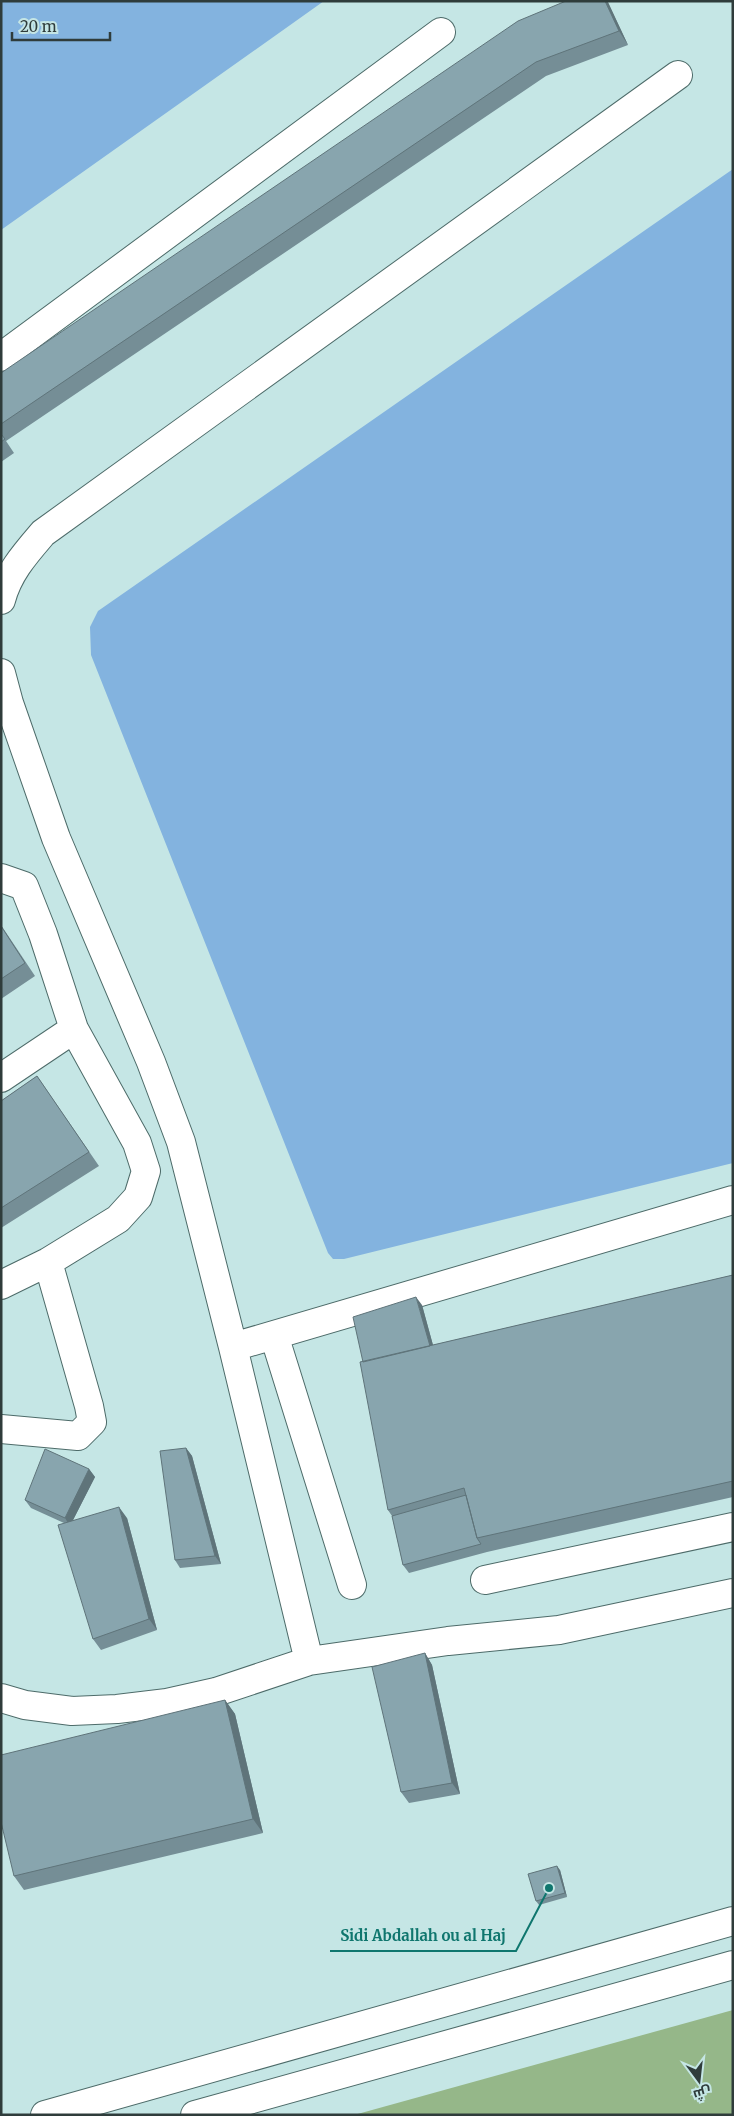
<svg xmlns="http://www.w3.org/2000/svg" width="734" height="2116" viewBox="0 0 734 2116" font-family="Merriweather,Cairo,serif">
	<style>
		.green { fill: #95b789 }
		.water { fill: #83b3df }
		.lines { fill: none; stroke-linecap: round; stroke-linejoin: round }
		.minor-casing { stroke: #4d6b69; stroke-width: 30 }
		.minor { stroke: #fff; stroke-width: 28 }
		.wall { fill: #758e96 }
		.shaded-wall { fill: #5f747a }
		.building { fill: #88a5ae; stroke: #5f747a }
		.leader { fill: none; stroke: #0f766e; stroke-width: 2 }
		.callout-dot { fill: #0f766e; stroke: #c5e6e5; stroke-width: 2 }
		.callout-label { font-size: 15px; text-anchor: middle; font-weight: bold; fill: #0f766e; stroke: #c5e6e5; stroke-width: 4; stroke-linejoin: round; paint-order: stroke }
	</style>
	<rect width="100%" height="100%" fill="#c5e6e5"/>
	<!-- green -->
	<path class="green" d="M 733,2010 L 733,2115 L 354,2115 Z"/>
	<!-- water -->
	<path class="water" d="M 1,1 L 324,1 L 1,230 Z
		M 733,169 L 733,1163 L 344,1259 L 333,1259 L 328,1253 L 91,655 L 90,627 L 98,611 Z"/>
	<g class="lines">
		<!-- minor casing -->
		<g class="minor-casing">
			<path id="minor" d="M 1,357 L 441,32
				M 1,600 C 8,573 25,554 43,533 L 678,75
				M 1,673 L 9,703 L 56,838 L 151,1062 L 181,1142 L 233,1347 L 309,1661
				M 1,878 L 24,886 L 43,934 L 74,1029 L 137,1143 L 146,1171 L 138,1197 L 118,1219 L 48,1262 L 1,1285
				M 1,1078 L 74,1029
				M 274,1335 L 352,1585
				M 233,1347 L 733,1200
				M 1,1429 L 78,1436 L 92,1422 L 89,1406 L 48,1262
				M 485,1580 L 733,1527
				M 1,1698 L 25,1705 L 72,1711 L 117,1709 L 167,1703 L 216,1692 L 309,1661 L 448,1641 L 559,1630 L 733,1593
				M 45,2115 L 733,1921
				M 195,2115 L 733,1965"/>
		</g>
		<!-- minor -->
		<use href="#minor" class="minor"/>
	</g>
	<!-- wall -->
	<path class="wall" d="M 607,1 L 628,45 L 546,76 L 6,441 L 14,453 L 1,462 L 1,373 Z
		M 1,925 L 35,976 L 1,999 Z
		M 37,1076 L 99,1166 L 1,1228 L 1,1101 Z
		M 733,1275 L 733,1497 L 487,1552 L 409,1573 L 403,1565 L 392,1516 L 388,1510 L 422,1305 L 433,1345 Z
		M 186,1448 L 192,1456 L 221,1564 L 180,1568 L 175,1560 Z
		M 89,1469 L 95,1477 L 73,1520 L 127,1518 L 157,1630 L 101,1650 L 93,1639 L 64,1523 L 31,1508 L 25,1500 Z
		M 425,1653 L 432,1665 L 460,1794 L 409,1803 L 401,1792 Z
		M 225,1700 L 235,1714 L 263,1833 L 24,1890 L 14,1876 Z
		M 560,1870 L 567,1897 L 539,1905 L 536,1901 Z"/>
	<!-- shaded-wall -->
	<path class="shaded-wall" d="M 605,1 L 608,2 L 628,45 L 619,31 Z
		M 416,1297 L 422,1305 L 437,1360 L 432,1352 Z
		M 186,1448 L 192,1456 L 221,1564 L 215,1556 Z
		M 89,1469 L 95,1477 L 70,1526 L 65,1518 Z
		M 119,1507 L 127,1518 L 157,1630 L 149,1619 Z
		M 425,1653 L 432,1665 L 460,1794 L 452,1783 Z
		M 225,1700 L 235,1714 L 263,1833 L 253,1819 Z
		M 557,1866 L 560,1870 L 567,1897 L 565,1893 Z"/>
	<!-- building -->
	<path class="building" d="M 566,1 L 605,1 L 619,31 L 536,62 L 1,424 L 1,373 L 518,21 Z
		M 1,434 L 5,439 L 1,442 Z
		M 1,926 L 25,963 L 1,979 Z
		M 37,1076 L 89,1152 L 1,1208 L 1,1101 Z
		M 733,1275 L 733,1481 L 477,1538 L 464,1488 L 388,1510 L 360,1362 Z
		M 416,1297 L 430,1346 L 363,1362 L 353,1317 Z
		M 186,1448 L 215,1556 L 175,1560 L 160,1451 Z
		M 45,1449 L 89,1469 L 65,1518 L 25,1500 Z
		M 466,1495 L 477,1538 L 481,1544 L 403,1565 L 392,1516 Z
		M 119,1507 L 149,1619 L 93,1639 L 58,1525 Z
		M 425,1653 L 452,1783 L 401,1792 L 372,1667 Z
		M 225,1700 L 253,1819 L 14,1876 L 1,1822 L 1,1755 Z
		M 557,1866 L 565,1893 L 536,1901 L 528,1874 Z"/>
	<!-- callouts -->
	<path class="leader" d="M549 1888L516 1951H330"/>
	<circle class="callout-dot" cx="549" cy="1888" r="5"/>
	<g class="callout-label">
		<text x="423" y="1941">Sidi Abdallah ou al Haj</text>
	</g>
	<!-- border -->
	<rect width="734" height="2116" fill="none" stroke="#2f3c3b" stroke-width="5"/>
	<!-- north arrow -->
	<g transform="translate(699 2081) rotate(165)" stroke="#c5e6e5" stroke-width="4" paint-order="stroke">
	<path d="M0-4L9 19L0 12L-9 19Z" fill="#2f3c3b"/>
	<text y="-8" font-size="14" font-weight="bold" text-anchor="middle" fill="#2f3c3b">ش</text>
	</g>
	<!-- scale -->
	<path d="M12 32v8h98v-8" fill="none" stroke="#2f3c3b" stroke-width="2.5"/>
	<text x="20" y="32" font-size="15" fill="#2f3c3b" stroke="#c5e6e5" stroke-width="4" paint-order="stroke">20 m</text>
</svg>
